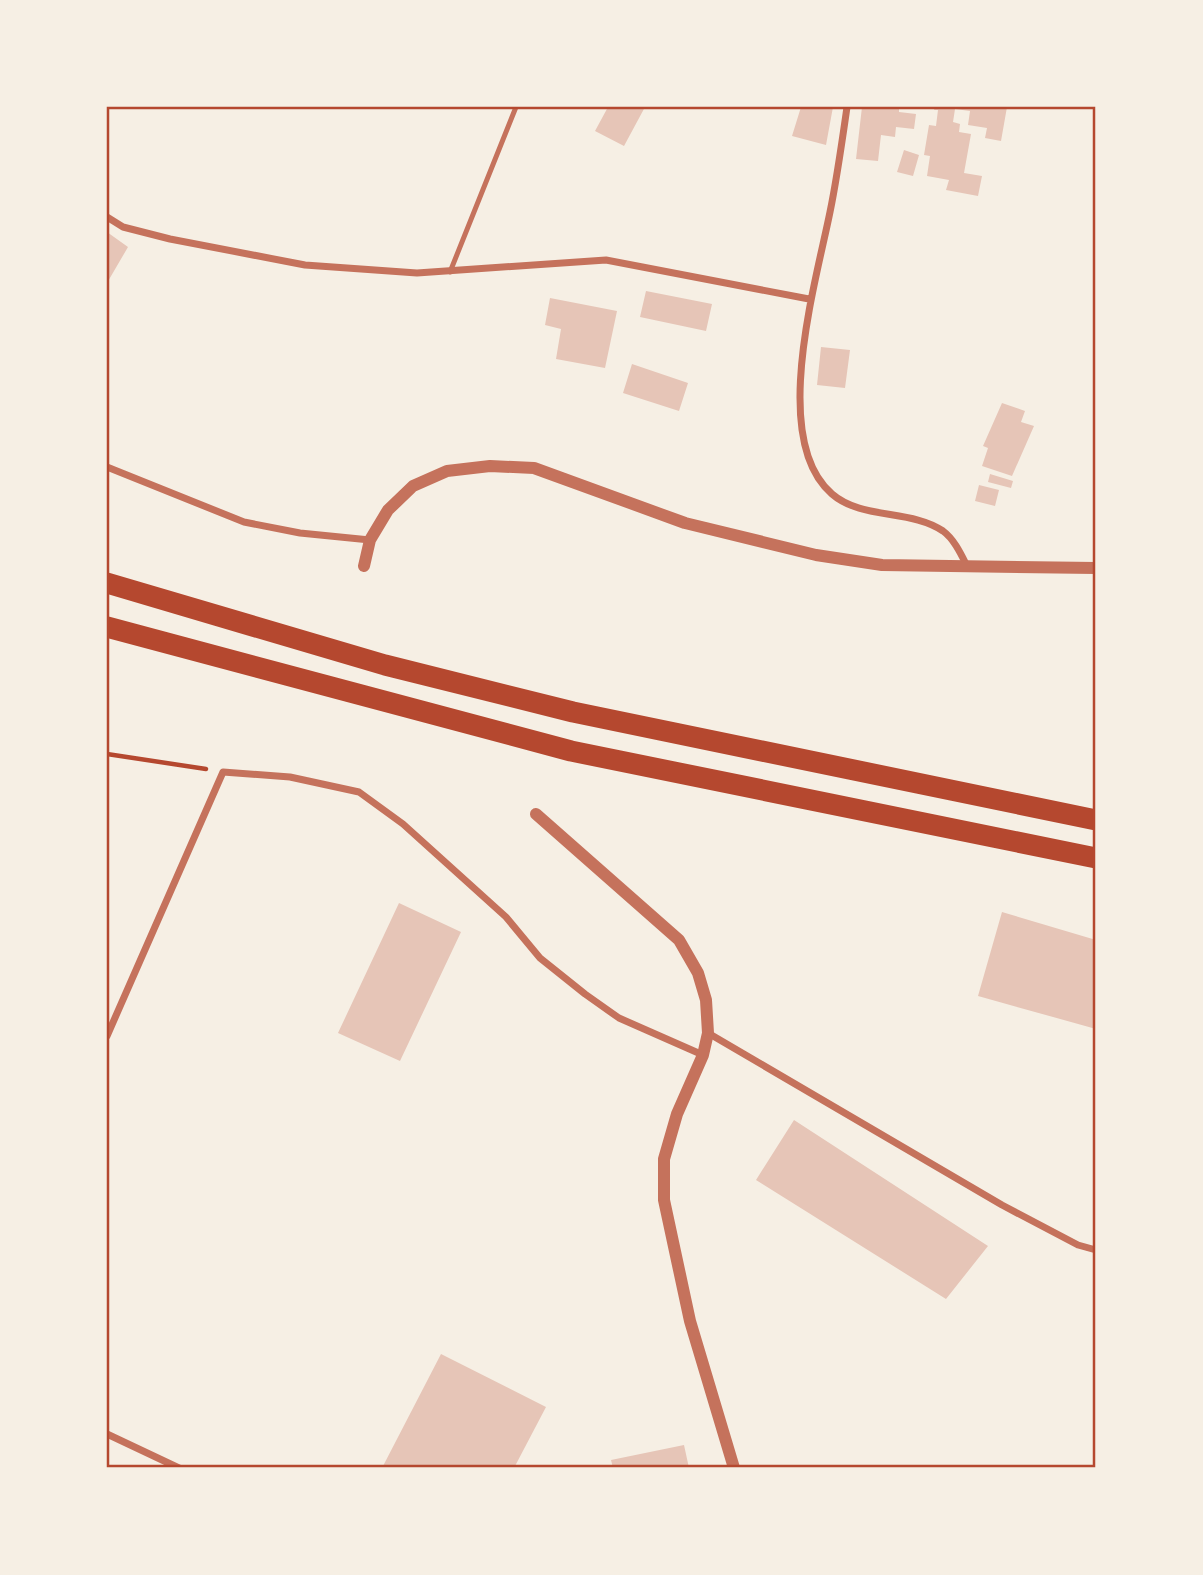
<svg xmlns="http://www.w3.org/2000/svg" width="1203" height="1575" viewBox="0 0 1203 1575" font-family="'Crimson Pro',serif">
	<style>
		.building { fill: #e6c5b7 }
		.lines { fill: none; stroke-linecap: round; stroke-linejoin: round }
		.path { stroke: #b5482f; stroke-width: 4.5 }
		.service { stroke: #c5725c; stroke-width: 5 }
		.minor { stroke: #c5725c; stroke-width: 7 }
		.tertiary { stroke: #c5725c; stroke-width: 12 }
		.motorway { stroke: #b5482f; stroke-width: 21 }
		.neatline { fill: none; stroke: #b5482f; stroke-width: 2.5 }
	</style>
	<rect width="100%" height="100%" fill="#f6efe4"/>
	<!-- building -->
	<path class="building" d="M 608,107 L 645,107 L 624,146 L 595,131 Z
		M 801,107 L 813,109 L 815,107 L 833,107 L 826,145 L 792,136 Z
		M 862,107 L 899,107 L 899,112 L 916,114 L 914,129 L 896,127 L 895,137 L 881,135 L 878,161 L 856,159 Z
		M 935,107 L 1007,107 L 1001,141 L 985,138 L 987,128 L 968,125 L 970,111 L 955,109 L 953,122 L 960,124 L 959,132 L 971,134 L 964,173 L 982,176 L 978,196 L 946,190 L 949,180 L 927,176 L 930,156 L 924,155 L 929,125 L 936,126 L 938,110 L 934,110 Z
		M 904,150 L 919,155 L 913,176 L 897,172 Z
		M 107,232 L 128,247 L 107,283 Z
		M 646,291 L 712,304 L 706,331 L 640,317 Z
		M 550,298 L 617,311 L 605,368 L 556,359 L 561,329 L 545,325 Z
		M 821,347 L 850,350 L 845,388 L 817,385 Z
		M 632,364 L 688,383 L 679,411 L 623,393 Z
		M 1002,403 L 1025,411 L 1021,422 L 1034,426 L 1012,476 L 982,466 L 988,448 L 983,446 Z
		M 990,474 L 1013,481 L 1011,488 L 988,482 Z
		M 979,485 L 999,490 L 995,506 L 975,501 Z
		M 399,903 L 461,932 L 400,1061 L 338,1033 Z
		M 1002,912 L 1096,940 L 1096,1029 L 978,996 Z
		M 794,1120 L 988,1246 L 946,1299 L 756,1180 Z
		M 441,1354 L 546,1407 L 514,1468 L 382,1468 Z
		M 684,1445 L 689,1468 L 613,1468 L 611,1460 Z"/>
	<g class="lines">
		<!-- path -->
		<path class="path" d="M 107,754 L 206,769"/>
		<!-- service -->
		<path class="service" d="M 450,272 L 516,107"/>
		<!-- minor -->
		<path class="minor" d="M 847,107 C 842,142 837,178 830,212 C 816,282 769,440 832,494 C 862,520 911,509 943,531 C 954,539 961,554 967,566
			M 107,217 L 123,227 L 170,239 L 305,265 L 417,273 L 606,260 L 809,299
			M 107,467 L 244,522 L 300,533 L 370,540
			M 708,1033 L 1002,1205 L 1078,1245 L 1096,1250
			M 107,1036 L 223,772 L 290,777 L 359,792 L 403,824 L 506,917 L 540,958 L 585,994 L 619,1018 L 703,1055
			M 107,1434 L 179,1468"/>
		<!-- tertiary -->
		<path class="tertiary" d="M 364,566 L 370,540 L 388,510 L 413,486 L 447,471 L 490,466 L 534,468 L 685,523 L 816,555 L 882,565 L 1096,568
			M 536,814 L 679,940 L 698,973 L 706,1000 L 708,1033 L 703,1055 L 677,1114 L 664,1159 L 664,1200 L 690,1321 L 734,1468"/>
		<!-- motorway -->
		<path class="motorway" d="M 107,583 L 385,665 L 573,712 L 1096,820
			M 107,627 L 571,751 L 1096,858"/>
	</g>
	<!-- border -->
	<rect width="1203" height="1575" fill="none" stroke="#f6efe4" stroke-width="217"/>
	<rect x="108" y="108" width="986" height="1358" class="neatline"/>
</svg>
